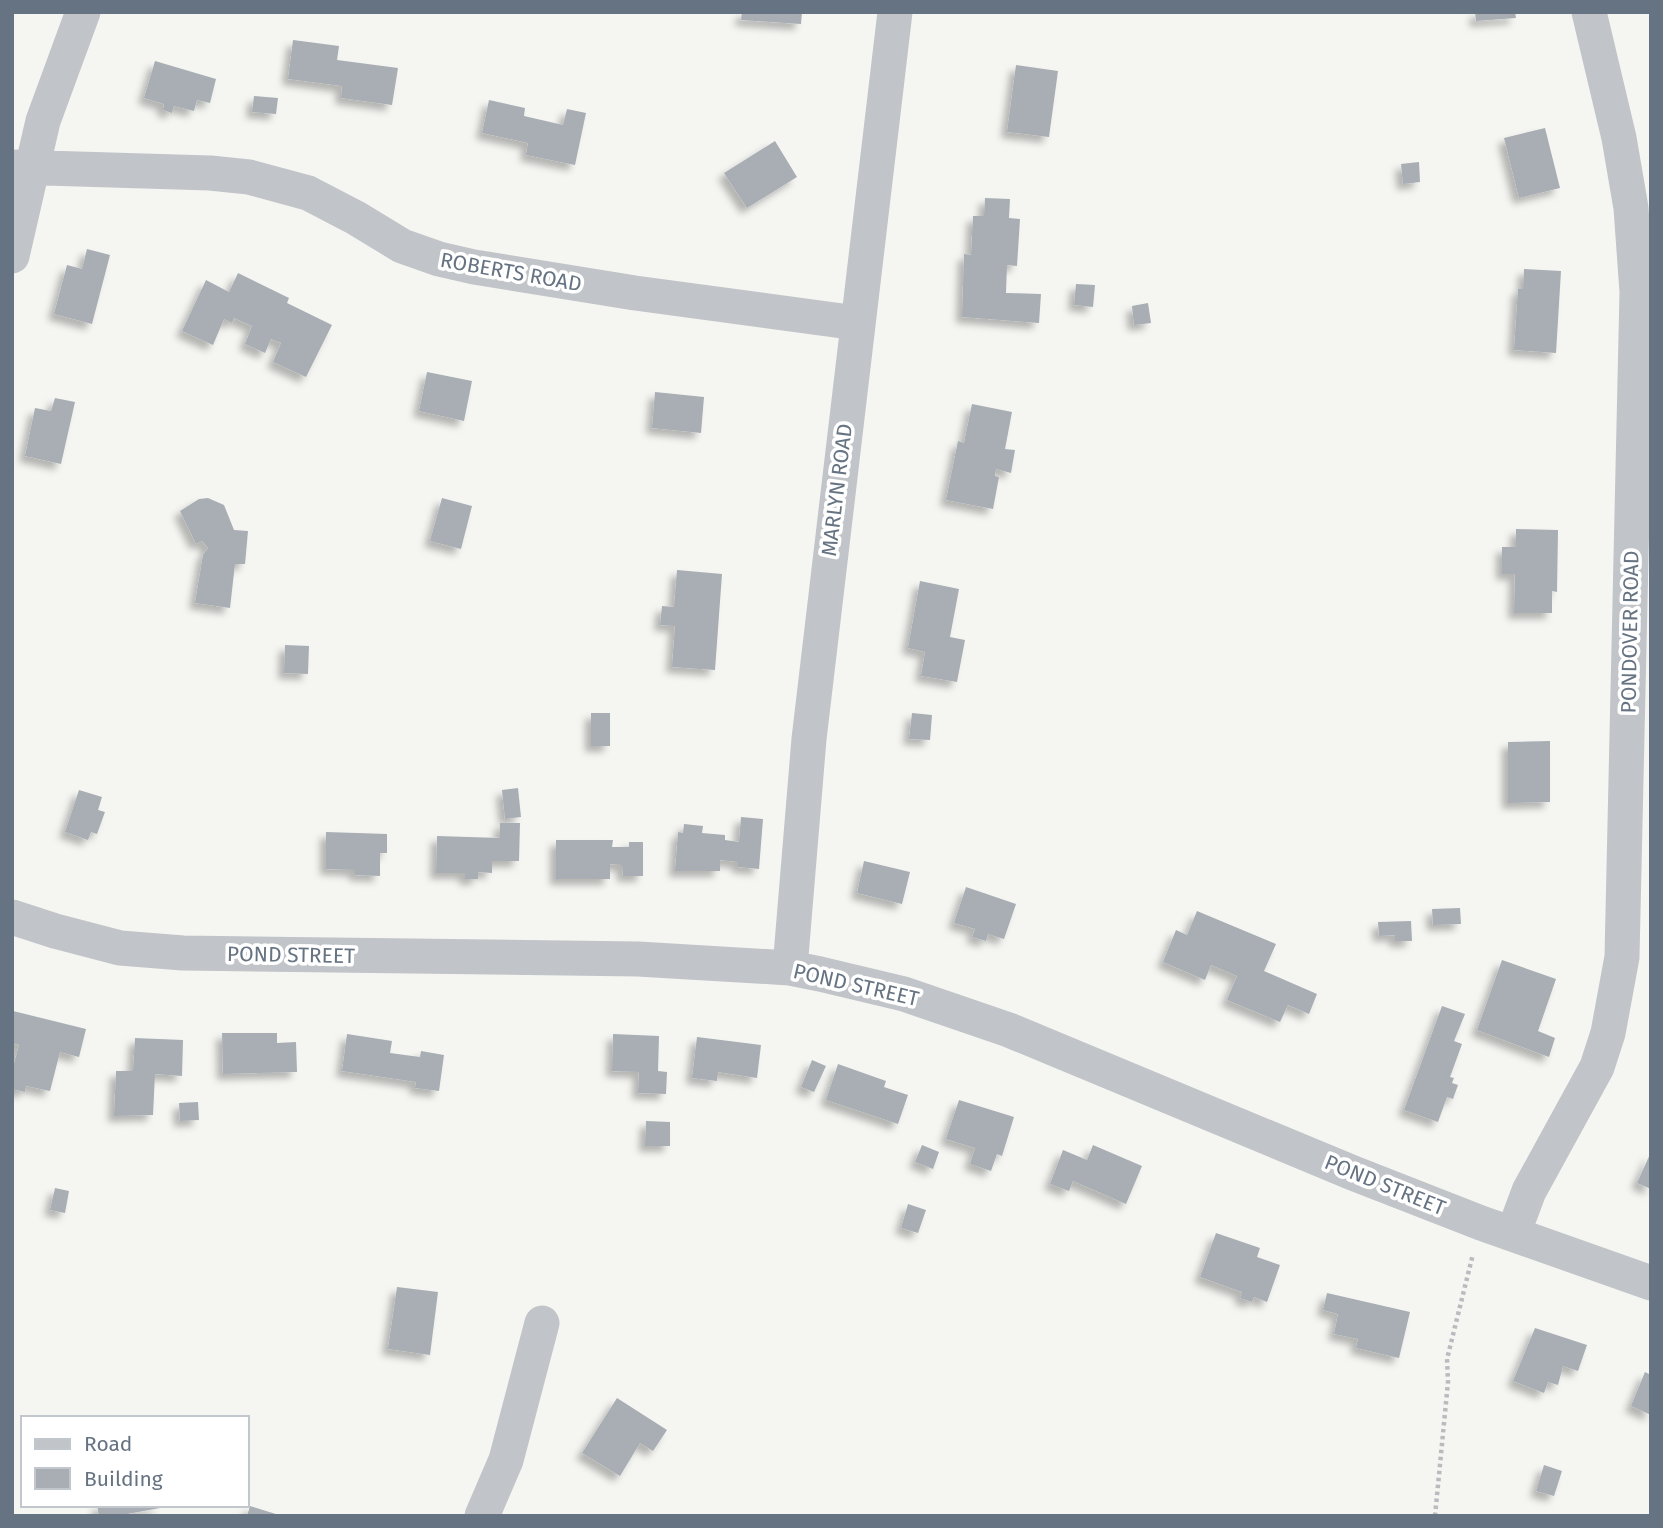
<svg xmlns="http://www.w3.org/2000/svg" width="1663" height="1528" viewBox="0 0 1663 1528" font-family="'Fira Sans',sans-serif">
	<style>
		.building { fill: #a8aeb4; filter: url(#shadow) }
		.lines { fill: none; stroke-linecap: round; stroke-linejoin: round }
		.path { stroke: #b9bbbe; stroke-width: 4.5; stroke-dasharray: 3.5 3.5; stroke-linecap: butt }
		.minor { stroke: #c1c4c8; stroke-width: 35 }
		.labels { text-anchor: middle; stroke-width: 7; stroke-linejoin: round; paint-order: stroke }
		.street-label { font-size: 21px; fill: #667382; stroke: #fff }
	</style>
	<defs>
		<filter id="shadow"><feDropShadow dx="-6" dy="6" stdDeviation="3.5" flood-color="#0004"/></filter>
	</defs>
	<rect width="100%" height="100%" fill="#f5f6f2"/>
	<!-- building -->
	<path class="building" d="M 742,12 L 802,12 L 801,24 L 741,20 Z
		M 1475,12 L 1515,12 L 1516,18 L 1476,21 Z
		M 293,40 L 339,46 L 337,60 L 398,68 L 392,105 L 341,98 L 342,86 L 288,79 Z
		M 155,61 L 216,79 L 210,103 L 197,100 L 194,111 L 174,106 L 172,113 L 163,110 L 164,104 L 144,98 Z
		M 1016,65 L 1058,71 L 1049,137 L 1007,132 Z
		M 254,96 L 278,98 L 276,114 L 252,112 Z
		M 489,100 L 525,108 L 524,116 L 563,125 L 567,109 L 586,113 L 575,165 L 526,155 L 528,143 L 482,133 Z
		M 1545,128 L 1560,188 L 1519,198 L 1504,138 Z
		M 775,141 L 797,177 L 747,208 L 724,173 Z
		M 1419,162 L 1420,182 L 1403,184 L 1401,164 Z
		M 985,198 L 1010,199 L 1009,218 L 1020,219 L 1017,266 L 1007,265 L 1006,293 L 1041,294 L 1039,323 L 962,317 L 964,254 L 971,255 L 973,216 L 984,216 Z
		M 87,249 L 110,255 L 92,324 L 54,314 L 67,265 L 82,269 Z
		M 1524,269 L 1561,271 L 1556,353 L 1514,350 L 1518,289 L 1523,289 Z
		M 238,273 L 289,298 L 287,303 L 332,325 L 306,377 L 273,362 L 281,343 L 271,339 L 265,353 L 245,344 L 252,326 L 234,318 L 232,323 L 224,319 L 213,345 L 182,331 L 206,280 L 229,292 Z
		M 1076,284 L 1095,285 L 1093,307 L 1074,305 Z
		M 1148,303 L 1151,323 L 1134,325 L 1132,306 Z
		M 427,372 L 472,381 L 464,421 L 419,411 Z
		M 655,392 L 704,397 L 701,433 L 652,428 Z
		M 55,398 L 75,402 L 61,464 L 25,456 L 35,408 L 51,411 Z
		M 972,404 L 1012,412 L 1005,449 L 1015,450 L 1011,473 L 996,469 L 995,476 L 999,477 L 993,509 L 946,500 L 958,441 L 964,443 Z
		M 208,498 L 224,505 L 234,530 L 248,531 L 245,564 L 235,564 L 230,608 L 195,603 L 203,555 L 208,548 L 202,541 L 196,544 L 180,511 L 199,499 Z
		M 442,498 L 472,506 L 461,549 L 430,541 Z
		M 1516,529 L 1558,530 L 1557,592 L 1552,591 L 1552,613 L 1514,613 L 1515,574 L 1502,574 L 1502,547 L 1516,547 Z
		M 677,570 L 722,574 L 715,670 L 672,667 L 675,626 L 660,625 L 662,606 L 674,607 Z
		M 920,581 L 959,589 L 950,637 L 965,640 L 957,682 L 921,676 L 925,652 L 908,648 Z
		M 285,645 L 309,646 L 308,674 L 284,673 Z
		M 591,713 L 610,713 L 610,746 L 591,746 Z
		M 912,713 L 932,715 L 930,740 L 909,739 Z
		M 1550,741 L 1550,802 L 1508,803 L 1508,742 Z
		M 518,788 L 521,817 L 505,819 L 502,790 Z
		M 79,790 L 102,797 L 98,810 L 105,812 L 97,834 L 91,832 L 88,840 L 65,832 Z
		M 741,817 L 763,819 L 759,869 L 738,867 L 738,862 L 720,860 L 720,871 L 675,871 L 678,832 L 683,833 L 684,824 L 703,826 L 702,833 L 725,835 L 725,840 L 739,842 Z
		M 500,823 L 520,823 L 519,861 L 492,861 L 492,873 L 478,872 L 478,879 L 465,879 L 465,873 L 436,873 L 437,836 L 500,838 Z
		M 326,832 L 387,834 L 387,853 L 380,853 L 380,876 L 355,875 L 355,870 L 326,869 Z
		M 556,840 L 613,840 L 612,847 L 629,847 L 629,842 L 643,842 L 643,876 L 623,876 L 622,865 L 610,864 L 610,879 L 556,879 Z
		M 864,861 L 910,872 L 902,904 L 857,893 Z
		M 966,887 L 1016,904 L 1004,939 L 988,934 L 986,941 L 972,937 L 975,929 L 954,923 Z
		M 1460,908 L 1461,924 L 1433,925 L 1432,909 Z
		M 1197,911 L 1276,944 L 1264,971 L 1317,994 L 1309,1014 L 1288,1005 L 1280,1022 L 1227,1000 L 1237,976 L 1211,965 L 1205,980 L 1163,962 L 1176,930 L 1187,935 Z
		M 1411,921 L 1412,941 L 1395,941 L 1395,935 L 1379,936 L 1378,922 Z
		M 1502,960 L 1556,979 L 1538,1031 L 1555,1038 L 1549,1057 L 1477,1030 Z
		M 1442,1006 L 1465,1014 L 1454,1041 L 1462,1044 L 1450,1077 L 1454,1078 L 1452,1083 L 1458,1085 L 1453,1099 L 1447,1097 L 1438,1122 L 1404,1110 Z
		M 13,1011 L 86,1029 L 79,1057 L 60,1052 L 50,1091 L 26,1086 L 25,1092 L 12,1089 L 12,1071 L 19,1045 L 12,1043 Z
		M 222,1033 L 277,1033 L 277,1043 L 296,1042 L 297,1072 L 223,1074 Z
		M 347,1034 L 392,1041 L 390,1053 L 420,1057 L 421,1051 L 444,1055 L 439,1091 L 415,1088 L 416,1082 L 342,1071 Z
		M 613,1034 L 659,1036 L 658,1071 L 667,1072 L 666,1094 L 638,1093 L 639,1072 L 612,1071 Z
		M 697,1037 L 761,1045 L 757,1078 L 718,1072 L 717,1081 L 692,1078 Z
		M 135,1038 L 183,1040 L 182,1076 L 155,1074 L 153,1115 L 114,1116 L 116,1071 L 133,1071 Z
		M 812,1060 L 826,1066 L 814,1092 L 801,1087 Z
		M 838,1064 L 886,1081 L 884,1087 L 908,1095 L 898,1124 L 826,1100 Z
		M 959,1100 L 1014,1117 L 1002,1156 L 997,1154 L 991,1171 L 970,1164 L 975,1148 L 946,1139 Z
		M 198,1102 L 199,1120 L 180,1121 L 179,1103 Z
		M 646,1121 L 670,1122 L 670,1146 L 645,1146 Z
		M 922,1145 L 939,1152 L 933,1169 L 915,1162 Z
		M 1093,1145 L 1142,1166 L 1126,1204 L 1073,1181 L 1069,1191 L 1050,1184 L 1063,1150 L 1087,1160 Z
		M 1651,1152 L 1651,1189 L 1637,1183 Z
		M 55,1188 L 69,1191 L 65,1213 L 50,1210 Z
		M 908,1204 L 926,1210 L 918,1233 L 901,1228 Z
		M 1216,1233 L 1260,1248 L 1257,1257 L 1280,1265 L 1267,1302 L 1254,1297 L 1252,1302 L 1240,1298 L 1242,1292 L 1200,1277 Z
		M 397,1287 L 438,1292 L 430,1355 L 388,1349 Z
		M 1327,1293 L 1410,1312 L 1399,1358 L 1356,1348 L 1358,1339 L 1334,1334 L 1338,1314 L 1323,1310 Z
		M 1535,1328 L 1587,1345 L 1578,1371 L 1563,1366 L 1558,1385 L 1548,1382 L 1544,1393 L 1513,1381 Z
		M 1645,1372 L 1651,1375 L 1651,1415 L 1631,1406 Z
		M 617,1398 L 667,1430 L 653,1451 L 640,1443 L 620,1476 L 582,1453 Z
		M 1544,1465 L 1562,1471 L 1554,1496 L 1536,1491 Z
		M 97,1505 L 160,1505 L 160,1508 L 116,1516 L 99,1516 Z
		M 250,1506 L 279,1515 L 279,1516 L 247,1516 Z"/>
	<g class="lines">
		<!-- path -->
		<path class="path" d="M 1435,1516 L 1448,1382 L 1447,1359 L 1473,1254"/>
		<!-- minor -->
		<path class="minor" d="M 12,167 L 210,173 L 249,177 L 308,193 L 356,218 L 402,246 L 439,259 L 474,267 L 635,293 L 857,323
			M 12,256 L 43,121 L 83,12
			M 12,917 L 55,931 L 120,948 L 183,953 L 638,959 L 790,968 L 820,974 L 904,994 L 1009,1030 L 1353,1173 L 1481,1223 L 1651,1283
			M 790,968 L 809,739 L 895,12
			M 1513,1234 L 1529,1191 L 1597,1067 L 1608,1033 L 1622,957 L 1637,292 L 1631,208 L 1619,138 L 1589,12
			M 482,1516 L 506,1460 L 542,1323"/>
	</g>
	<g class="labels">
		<!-- street labels -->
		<g class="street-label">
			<text transform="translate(511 272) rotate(10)" y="7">ROBERTS ROAD</text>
			<text transform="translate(837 490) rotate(-83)" y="7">MARLYN ROAD</text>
			<text transform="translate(1630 632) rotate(-89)" y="7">PONDOVER ROAD</text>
			<text transform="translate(291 955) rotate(1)" y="7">POND STREET</text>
			<text transform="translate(856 985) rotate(13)" y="7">POND STREET</text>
			<text transform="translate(1385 1185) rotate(22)" y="7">POND STREET</text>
		</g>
	</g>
	<!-- border -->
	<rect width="1663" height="1528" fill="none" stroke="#667382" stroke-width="28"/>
	<!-- legend -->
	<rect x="21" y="1416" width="228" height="91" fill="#ffffff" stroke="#c2c7cd" stroke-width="2"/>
	<rect x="35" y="1439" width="35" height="10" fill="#c1c4c8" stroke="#c2c7cd" stroke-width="2"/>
	<text x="84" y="1451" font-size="21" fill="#667382">Road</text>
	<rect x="35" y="1468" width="35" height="21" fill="#a8aeb4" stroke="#c2c7cd" stroke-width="2"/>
	<text x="84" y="1486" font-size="21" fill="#667382">Building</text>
</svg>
